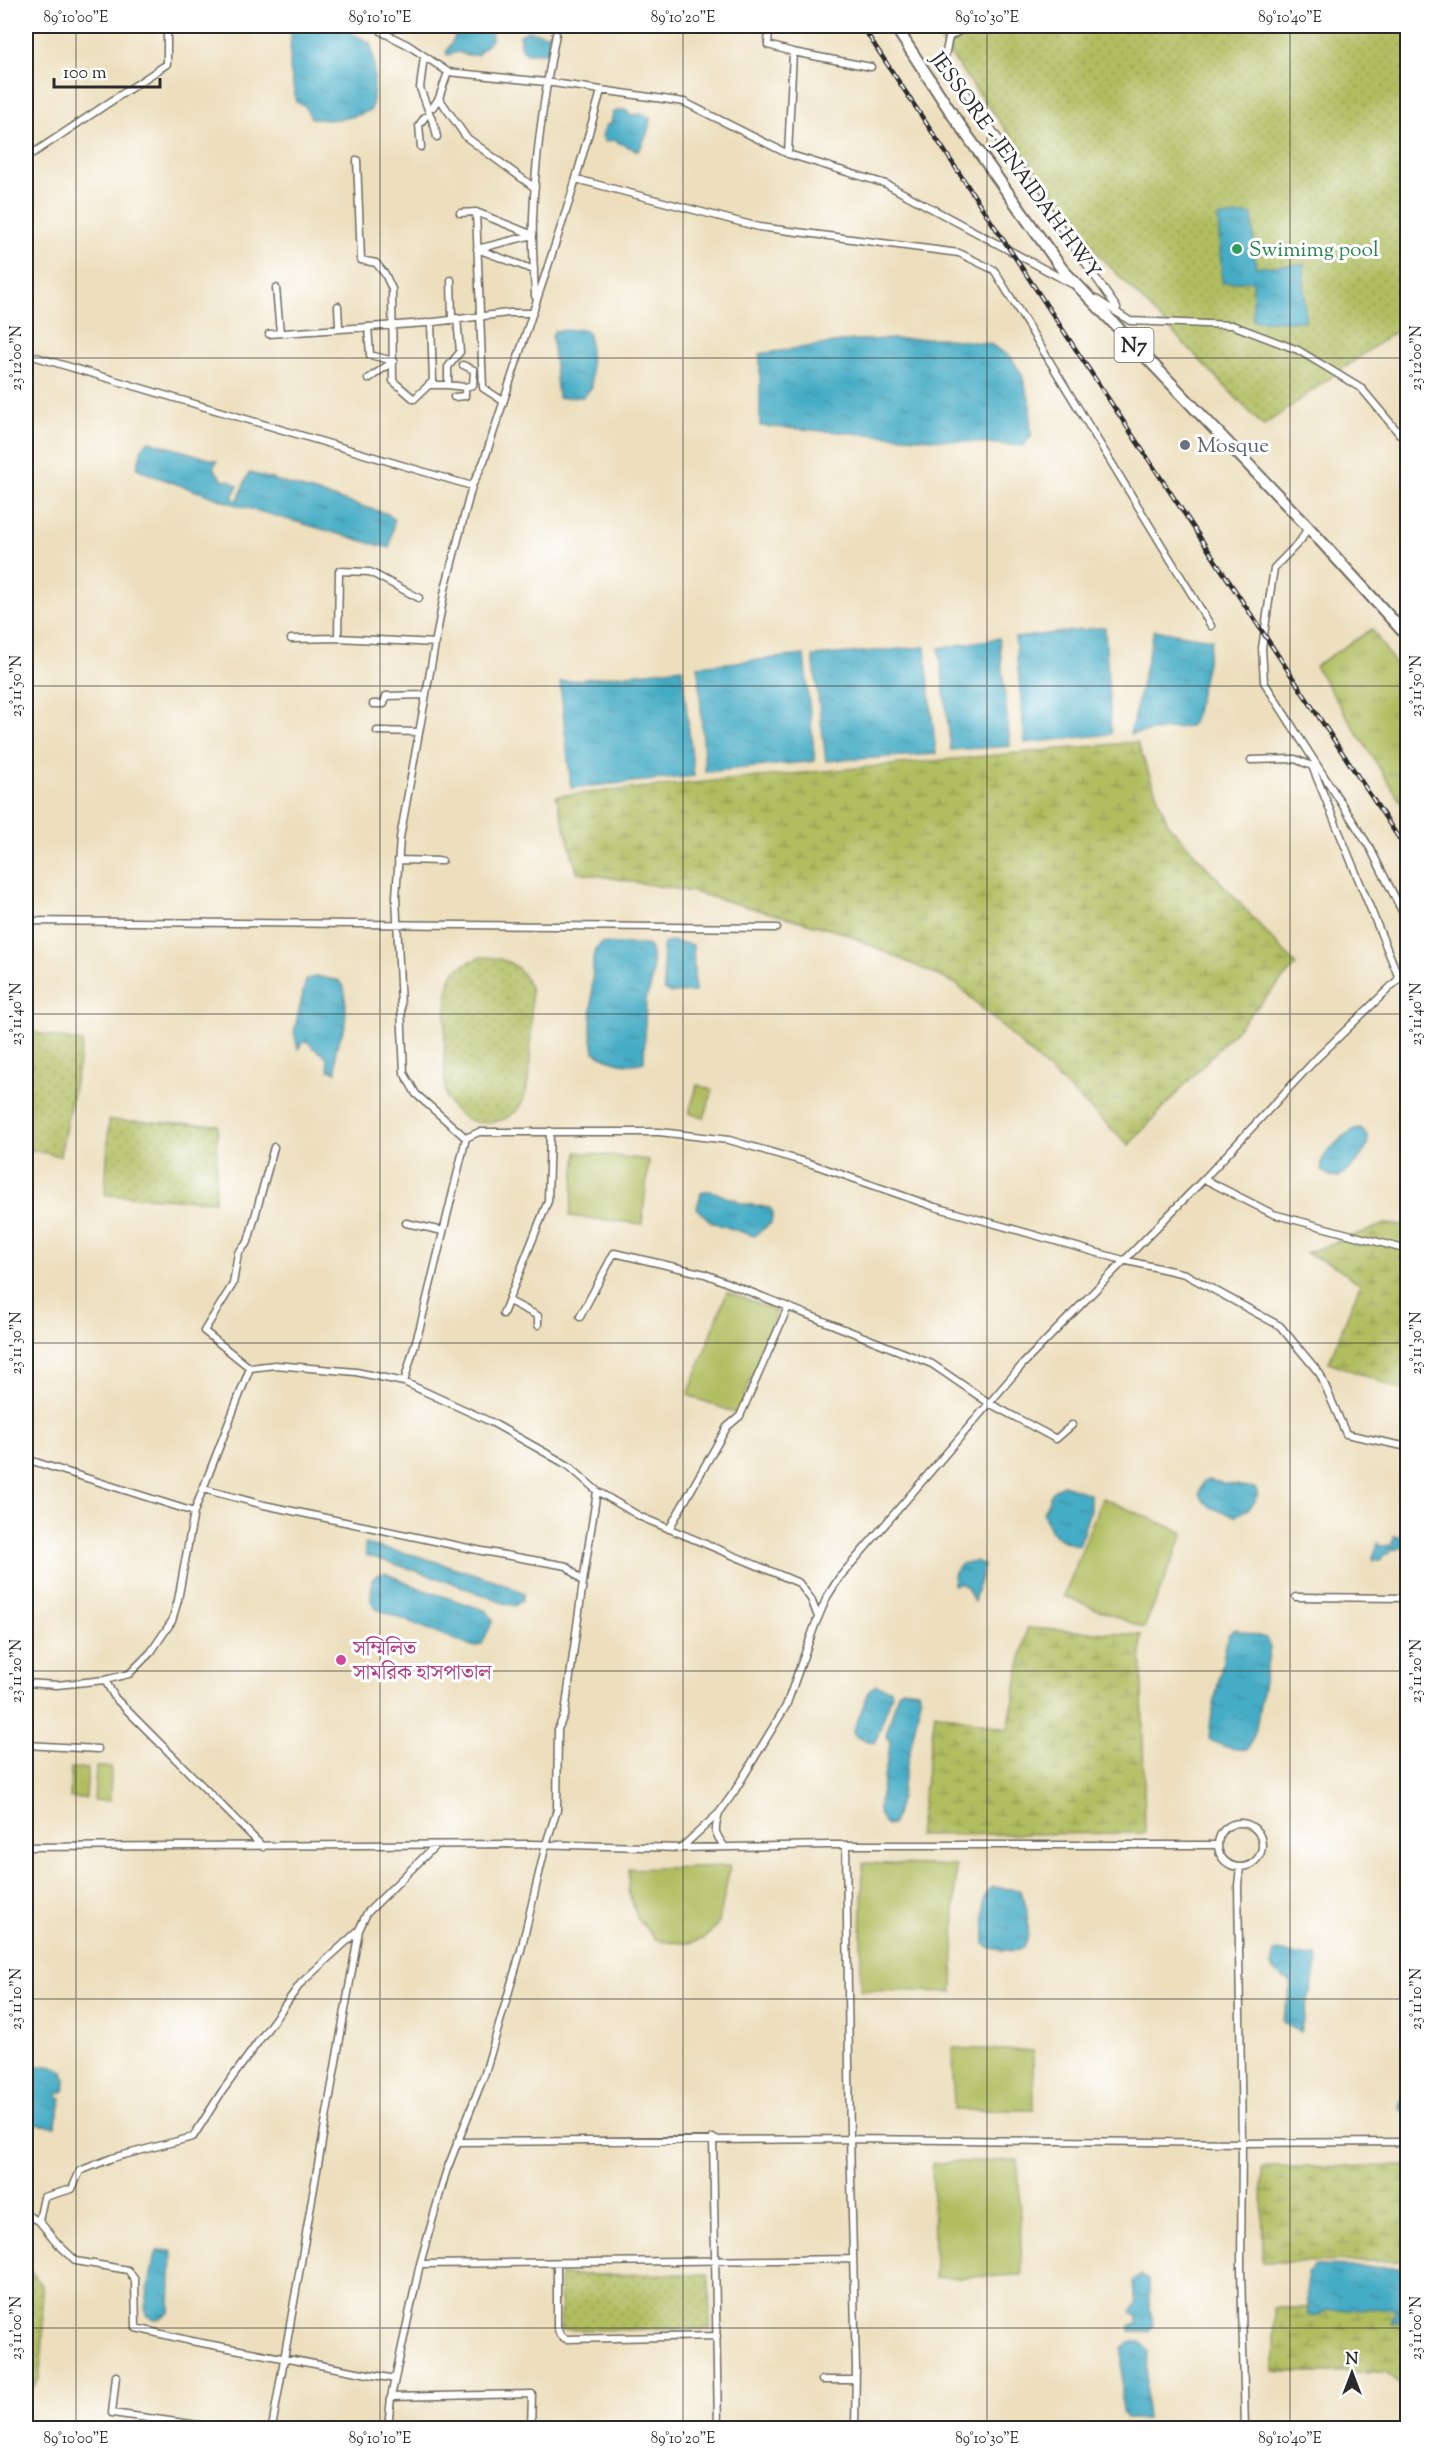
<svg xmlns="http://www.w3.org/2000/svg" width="1433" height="2454" viewBox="0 0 1433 2454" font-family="'Sorts Mill Goudy','Noto Serif Bengali',serif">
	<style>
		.grass { fill: url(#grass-tufts); stroke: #6e7446; stroke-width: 1.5 }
		.wetland { fill: url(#wetland-marsh); stroke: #6e7446; stroke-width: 1.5 }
		.park { fill: url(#park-dots); stroke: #6e7446; stroke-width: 1.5 }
		.garden { fill: #b0be60; stroke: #6e7446; stroke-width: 1.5 }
		.water { fill: url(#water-ripples); stroke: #386c78; stroke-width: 1.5 }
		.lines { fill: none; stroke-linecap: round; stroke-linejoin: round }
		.minor-casing { stroke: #6f6a5e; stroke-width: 9 }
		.trunk-casing { stroke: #6f6a5e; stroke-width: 14 }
		.minor { stroke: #fff; stroke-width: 6 }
		.trunk { stroke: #fff; stroke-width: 10 }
		.rail-casing { stroke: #2b2b2b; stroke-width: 4.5 }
		.rail { stroke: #fff; stroke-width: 2; stroke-dasharray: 7; stroke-linecap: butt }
		.ticks { fill: none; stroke: #2b2b2b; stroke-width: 1.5; stroke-opacity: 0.45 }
		.leisure-dot { fill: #2e9e5b; stroke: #fff; stroke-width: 2 }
		.worship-dot { fill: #6b7280; stroke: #fff; stroke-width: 2 }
		.hotel-dot { fill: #d1479c; stroke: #fff; stroke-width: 2 }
		.labels { text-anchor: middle; stroke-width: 6; stroke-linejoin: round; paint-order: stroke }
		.shield { fill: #fff; stroke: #6b6b6b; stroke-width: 1.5 }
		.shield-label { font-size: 20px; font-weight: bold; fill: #2b2b2b }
		.street-label { font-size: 21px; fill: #2b2b2b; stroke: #fff }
		.leisure-label { font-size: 21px; fill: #27864d; stroke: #fff; text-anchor: start }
		.worship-label { font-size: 21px; fill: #5b616d; stroke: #fff; text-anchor: start }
		.hotel-label { font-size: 21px; fill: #b23c85; stroke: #fff; text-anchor: start }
		.neatline { fill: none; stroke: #2b2b2b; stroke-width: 2 }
		.ticks-label { font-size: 15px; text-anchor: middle; fill: #2b2b2b }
	</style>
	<defs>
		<pattern id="grass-tufts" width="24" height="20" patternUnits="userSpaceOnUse" patternTransform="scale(1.5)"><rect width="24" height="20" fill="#b0be60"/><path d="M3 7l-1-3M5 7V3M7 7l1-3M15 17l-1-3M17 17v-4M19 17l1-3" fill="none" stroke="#8f9b4f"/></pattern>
		<pattern id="wetland-marsh" width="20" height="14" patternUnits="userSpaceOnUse" patternTransform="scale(1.5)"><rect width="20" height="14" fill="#b0be60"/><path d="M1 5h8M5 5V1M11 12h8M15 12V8" fill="none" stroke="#8f9b4f"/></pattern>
		<pattern id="park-dots" width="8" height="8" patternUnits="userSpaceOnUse" patternTransform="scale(1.5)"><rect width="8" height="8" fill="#b0be60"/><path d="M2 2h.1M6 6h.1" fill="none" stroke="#8f9b4f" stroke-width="1.8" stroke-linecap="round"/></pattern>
		<pattern id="water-ripples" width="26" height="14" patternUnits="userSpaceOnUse" patternTransform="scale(1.5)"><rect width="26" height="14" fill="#45acc5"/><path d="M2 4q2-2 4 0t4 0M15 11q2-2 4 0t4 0" fill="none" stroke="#3a8ca0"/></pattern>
	</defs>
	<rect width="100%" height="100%" fill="#fff"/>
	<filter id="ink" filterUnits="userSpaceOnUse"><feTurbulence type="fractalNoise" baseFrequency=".0167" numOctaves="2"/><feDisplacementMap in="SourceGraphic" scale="12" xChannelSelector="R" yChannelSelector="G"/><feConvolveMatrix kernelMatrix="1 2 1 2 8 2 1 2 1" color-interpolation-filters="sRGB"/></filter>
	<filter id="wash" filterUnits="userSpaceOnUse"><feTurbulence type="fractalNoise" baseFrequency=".008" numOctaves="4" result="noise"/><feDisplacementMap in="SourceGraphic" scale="24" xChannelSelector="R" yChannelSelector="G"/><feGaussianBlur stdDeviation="1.35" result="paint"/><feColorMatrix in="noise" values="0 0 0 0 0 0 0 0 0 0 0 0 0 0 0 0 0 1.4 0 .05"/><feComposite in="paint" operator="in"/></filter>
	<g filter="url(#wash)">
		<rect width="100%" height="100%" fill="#eddfbd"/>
		<!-- grass -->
		<path class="grass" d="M 1372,629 L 1407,682 L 1407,812 L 1315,666 Z"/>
		<!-- wetland -->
		<path class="wetland" d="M 1137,742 L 1168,824 L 1296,965 L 1129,1145 L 956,984 L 844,933 L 693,892 L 577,872 L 556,796 Z
			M 1385,1224 L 1407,1226 L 1407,1392 L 1329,1362 L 1360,1284 L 1331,1264 L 1306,1253 Z
			M 1027,1628 L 1141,1635 L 1145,1833 L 918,1835 L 935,1713 L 1008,1729 Z
			M 1407,2166 L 1407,2261 L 1263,2262 L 1262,2167 Z
			M 1407,2307 L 1407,2392 L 1386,2372 L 1274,2372 L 1274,2308 Z"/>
		<!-- park -->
		<path class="park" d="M 946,26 L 1407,26 L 1407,332 L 1393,333 L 1263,426 L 1097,253 L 934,33 Z
			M 481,957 C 505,957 523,965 531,990 C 530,1019 534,1078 522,1103 C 515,1117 498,1123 483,1123 C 467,1122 455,1114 447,1099 C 442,1089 445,987 451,977 C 457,967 470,961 481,957 Z
			M 26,1031 L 83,1042 L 60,1156 L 26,1149 Z
			M 109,1120 L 218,1125 L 215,1201 L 105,1195 Z
			M 26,2269 L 33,2273 L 42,2285 L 43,2343 L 39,2380 L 26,2394 Z
			M 709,2274 L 710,2329 L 561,2330 L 560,2275 Z"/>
		<!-- garden -->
		<path class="garden" d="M 697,1085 L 713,1090 L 704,1118 L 689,1113 Z
			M 577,1152 L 649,1160 L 642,1224 L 570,1216 Z
			M 727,1292 L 777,1311 L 738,1414 L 688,1395 Z
			M 1102,1498 L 1184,1533 L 1144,1628 L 1064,1596 Z
			M 96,1767 L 111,1767 L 110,1801 L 94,1800 Z
			M 71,1768 L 88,1769 L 86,1798 L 70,1798 Z
			M 863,1863 L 956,1866 L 953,1992 L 860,1990 Z
			M 730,1866 L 719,1922 L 712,1931 L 703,1939 L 689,1943 L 667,1942 L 655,1939 L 638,1919 L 628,1891 L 629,1869 Z
			M 952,2048 L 1033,2051 L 1034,2110 L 954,2110 Z
			M 1018,2160 L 1022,2275 L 935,2278 L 932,2163 Z"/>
		<!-- water -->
		<path class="water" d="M 291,26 L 338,26 L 370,43 C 376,60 375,92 371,110 C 351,119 332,122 311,118 L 305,106 L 296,102 L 290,69 Z
			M 458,26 L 465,26 L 469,29 L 474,29 L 475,26 L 491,26 L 492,39 L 477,55 L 466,55 L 458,52 L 447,55 L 446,52 L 453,41 Z
			M 528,31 L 549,35 L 549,53 L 527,53 L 520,47 L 520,35 Z
			M 622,110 L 627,111 L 630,115 L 644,114 L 650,118 C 651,126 643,144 638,151 L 613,140 L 605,142 L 602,136 L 606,125 L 611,124 L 613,112 Z
			M 1252,214 L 1256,267 L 1304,264 L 1305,321 L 1253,321 L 1253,281 L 1222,283 L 1218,217 Z
			M 584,329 L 589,334 L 592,387 L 583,397 L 558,398 L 552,337 L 554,331 Z
			M 941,338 L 990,344 L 1011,357 L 1022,375 L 1030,402 L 1031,436 L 1023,446 L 760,426 L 760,354 L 853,340 Z
			M 149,441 L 217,461 L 213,468 L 224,481 L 229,480 L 238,486 L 233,495 L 233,499 L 238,500 L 248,474 L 251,473 L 388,514 L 394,520 L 390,546 L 389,548 L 381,546 L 230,503 L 149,474 L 137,468 L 142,448 Z
			M 1105,627 L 1111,734 L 1025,743 L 1015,638 Z
			M 1154,630 L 1212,639 L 1195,717 L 1190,726 L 1130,734 Z
			M 999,638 L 1010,746 L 951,750 L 939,648 Z
			M 925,647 L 936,754 L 826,761 L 813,656 Z
			M 804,655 L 815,761 L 705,772 L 698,666 Z
			M 682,668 L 694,776 L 571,788 L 560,682 Z
			M 670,941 L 693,945 L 695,992 L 669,993 L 664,990 L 663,947 L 665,943 Z
			M 602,943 L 646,945 L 650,947 C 654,960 654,985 646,997 L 644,1062 C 626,1068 609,1061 594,1052 L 591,1032 L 593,958 L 595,950 Z
			M 316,976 L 340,981 L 344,987 L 346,1006 L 345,1026 L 336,1048 L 336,1072 L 329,1070 L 326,1056 L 313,1048 L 306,1040 L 298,1049 L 294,1032 L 306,980 Z
			M 1360,1128 C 1382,1142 1352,1168 1339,1177 L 1332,1177 L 1322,1171 C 1322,1168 1321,1164 1322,1161 C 1326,1151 1350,1128 1360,1128 Z
			M 706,1191 L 712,1191 L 733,1200 L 736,1199 L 740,1203 L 770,1208 L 773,1213 L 771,1223 L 754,1236 L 711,1222 L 697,1208 L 701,1193 Z
			M 1206,1480 L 1255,1488 L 1258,1494 C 1254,1507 1247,1510 1235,1516 C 1221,1511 1206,1509 1199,1494 L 1203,1482 Z
			M 1063,1485 L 1090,1494 L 1090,1510 L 1079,1546 C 1056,1540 1049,1535 1043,1511 C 1053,1500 1045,1493 1063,1485 Z
			M 1394,1536 L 1403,1537 L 1406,1545 L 1395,1550 L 1392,1549 L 1389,1554 L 1384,1554 L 1381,1561 L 1376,1559 L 1374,1561 L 1373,1557 L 1378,1543 L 1380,1546 L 1393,1545 Z
			M 365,1544 L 418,1556 L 497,1581 L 524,1593 L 522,1600 L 515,1606 L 506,1604 L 453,1583 L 366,1555 Z
			M 976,1561 L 984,1565 L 974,1602 L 966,1586 L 959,1583 L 953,1585 C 954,1568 958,1562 976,1561 Z
			M 385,1573 L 424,1590 L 487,1611 L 493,1620 L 482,1644 L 474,1647 L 376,1609 L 371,1601 L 372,1580 L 377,1575 Z
			M 1235,1629 L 1266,1638 L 1270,1648 L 1255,1733 L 1248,1749 C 1237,1751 1218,1746 1209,1739 L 1211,1719 L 1228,1635 Z
			M 876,1685 L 890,1689 L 892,1694 L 875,1743 L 856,1737 L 853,1732 L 870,1689 Z
			M 902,1689 L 918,1691 L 921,1698 L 897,1812 L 893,1824 L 886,1826 L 878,1811 L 889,1751 L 890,1742 L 886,1736 L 898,1693 Z
			M 992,1887 L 1019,1890 C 1028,1899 1033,1942 1021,1949 C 1016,1952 1008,1950 1002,1950 C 995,1949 989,1949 985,1943 L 984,1901 L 987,1891 Z
			M 1277,1951 L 1309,1957 L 1316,1955 L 1318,1962 L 1300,2032 L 1284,2023 L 1283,2020 L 1291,1986 L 1290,1981 L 1273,1972 L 1271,1965 L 1274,1952 Z
			M 34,2066 C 57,2065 69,2066 64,2092 L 59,2092 L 58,2097 L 62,2098 L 55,2126 L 38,2125 L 29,2122 L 26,2076 Z
			M 1407,2080 L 1407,2112 L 1404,2113 L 1399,2107 Z
			M 158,2250 L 172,2251 L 170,2311 C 164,2319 154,2322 146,2315 L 145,2307 L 154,2258 Z
			M 1315,2266 L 1407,2268 L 1407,2311 L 1399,2311 L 1401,2321 L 1391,2323 L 1395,2309 L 1391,2308 L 1328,2310 L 1319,2315 L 1308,2316 L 1307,2273 Z
			M 1141,2275 L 1149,2279 L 1149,2303 L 1153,2325 L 1149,2331 L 1130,2331 L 1130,2326 L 1137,2323 L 1137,2316 L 1131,2313 L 1137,2302 L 1134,2294 L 1133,2281 Z
			M 1130,2342 L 1140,2342 L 1148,2350 L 1146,2419 L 1126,2419 L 1122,2412 L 1122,2348 Z"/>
	</g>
	<g filter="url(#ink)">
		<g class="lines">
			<!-- minor casing -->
			<g class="minor-casing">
				<path id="minor" d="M 379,26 L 382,32 L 408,45 L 448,72 L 546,82 L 684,102 L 788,154 L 886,184 L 1072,284
					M 769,26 L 768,45 L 793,52
					M 968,26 L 949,37 L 944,61 L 1117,308
					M 901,36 L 921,26
					M 424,56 L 420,88 L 435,128 L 437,137
					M 448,72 L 439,98 L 466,137 L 535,188
					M 601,91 L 570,199 L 484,461 L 472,486 L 445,589 L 400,838 L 396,897 L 404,1073 L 416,1094 L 466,1138 L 479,1132 L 659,1132 L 729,1140 L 812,1164 L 935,1207 L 1123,1260 L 1185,1274 L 1280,1326 L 1320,1374 L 1346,1434 L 1408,1447
					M 433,107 L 439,98
					M 421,147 L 419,125 L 425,117
					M 788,154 L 793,52 L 871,67
					M 26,158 L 167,64 L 167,26
					M 357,160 L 361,260 L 376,263 L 385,274 L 392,289 L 393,381 L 414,399 L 433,381 L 431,322
					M 576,179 L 759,227 L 959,253 L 994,270 L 1211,626
					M 476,212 L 533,235 L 477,249 L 534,270
					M 460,213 L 476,212 L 483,388 L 503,401
					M 451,280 L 452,319
					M 276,288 L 280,333
					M 535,296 C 534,270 532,244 533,218 C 535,156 544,95 556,34
					M 1096,299 L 1130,321 L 1232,325 L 1298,350 L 1362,389 L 1408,444
					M 338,306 L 339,327
					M 457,318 L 460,352 L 448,367 L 448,385 L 465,387 L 473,385 L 474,370 L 463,365
					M 368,327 L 370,355 L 394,361 L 368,379
					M 269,334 L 426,323 L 508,313 L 531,313
					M 26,354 L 472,486
					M 431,385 L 448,385
					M 454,397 L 465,396 L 465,387
					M 1308,527 L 1301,540 L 1274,568 L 1262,648 L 1264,682 L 1370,848 L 1408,923
					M 338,638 L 339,571 L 370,572 L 419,598
					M 291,639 L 338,638 L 436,643
					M 373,704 L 384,704 L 386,696 L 426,695
					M 377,731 L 418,732
					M 1251,760 L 1295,759 L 1312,766 L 1399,978
					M 398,860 L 442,861
					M 26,921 L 777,928
					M 1204,1179 L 1273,1214 L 1408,1250
					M 406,1223 L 443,1231
					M 509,1301 L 538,1316 L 538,1325
					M 503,1314 L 548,1201 L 550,1131
					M 580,1317 L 614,1253 L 705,1274 L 932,1364 L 989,1403 L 1056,1439 L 1072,1425
					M 250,1368 L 204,1331 L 233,1284 L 238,1253 L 248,1242 L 274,1147
					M 404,1382 L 420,1327 L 466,1138
					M 26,1459 L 194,1512
					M 203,1489 L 264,1505 L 482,1551 L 567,1566 L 583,1582 L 597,1491
					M 669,1529 L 727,1427 L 740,1416 L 788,1307
					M 1296,1597 L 1408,1598
					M 105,1680 L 115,1698 L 263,1847
					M 26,1683 L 57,1685 L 105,1680 L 129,1674 L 151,1652 L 172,1621 L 178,1600 L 194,1512 L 250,1368 L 275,1365 L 356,1372 L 404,1382 L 491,1422 L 569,1466 L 597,1491 L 641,1517 L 799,1583 L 811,1599 L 818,1617
					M 26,1745 L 98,1749
					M 719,1814 C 714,1831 714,1833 725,1847
					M1218 1845a22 22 0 1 1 44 0a22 22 0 1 1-44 0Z
					M 26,1847 L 531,1844 L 681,1848 L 830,1845 L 1218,1845
					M 681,1848 L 719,1813 L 734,1792 L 786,1706 L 815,1625 L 827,1597 L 839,1578 L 1023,1364 L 1204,1179 L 1316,1059 L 1408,970
					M 713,2138 L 718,2428
					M 457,2142 L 850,2139 L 846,1845
					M 26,2215 L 39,2221 L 44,2197 L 72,2189 L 80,2171 L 112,2158 L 193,2137 L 221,2093 L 301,1983 L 359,1930 L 367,1913 L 435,1846
					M 39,2221 L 58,2244 L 76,2261 L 128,2270 L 135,2280 L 136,2328 L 191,2341 L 395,2379
					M 557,2263 L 557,2327 L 560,2335 L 566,2339 L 717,2336
					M 420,2264 L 853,2259
					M 116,2376 L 112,2413 L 220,2428
					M 822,2380 L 855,2380
					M 391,2397 L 532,2394 L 531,2428
					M 272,2428 L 359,1930
					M 388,2428 L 391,2397 L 420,2264 L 446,2172 L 485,2073 L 521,1950 L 546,1844 L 557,1810 L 558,1729 L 565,1713 L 583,1582
					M 855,2428 L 856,2368 L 850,2139 L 1242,2143 L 1238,1885 L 1240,1867
					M 1245,2428 L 1241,2268 L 1242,2143 L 1408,2142"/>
			</g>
			<!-- trunk casing -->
			<g class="trunk-casing">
				<path id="trunk" d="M 895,26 L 954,117 L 1062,269 L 1308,527 L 1408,637"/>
			</g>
			<!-- minor -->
			<use href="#minor" class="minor"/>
			<!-- trunk -->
			<use href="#trunk" class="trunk"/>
			<!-- rail casing -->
			<g class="rail-casing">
				<path id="rail" d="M 862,26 L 1408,852"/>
			</g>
			<!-- rail -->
			<use href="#rail" class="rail"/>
		</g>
	</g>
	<!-- ticks -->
	<path class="ticks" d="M 76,26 L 76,2428M 380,26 L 380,2428M 683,26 L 683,2428M 987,26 L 987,2428M 1290,26 L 1290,2428M 26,29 L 1408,29M 26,358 L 1408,358M 26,686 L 1408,686M 26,1014 L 1408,1014M 26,1343 L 1408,1343M 26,1671 L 1408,1671M 26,1999 L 1408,1999M 26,2328 L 1408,2328"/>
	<!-- markers -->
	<circle class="leisure-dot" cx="1237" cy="249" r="6"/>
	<circle class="worship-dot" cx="1185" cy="445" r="6"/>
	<circle class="hotel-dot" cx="341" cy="1660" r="6"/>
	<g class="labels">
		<!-- shield labels -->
		<rect class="shield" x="1114.5" y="328" width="39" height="34" rx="4.5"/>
		<g class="shield-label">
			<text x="1134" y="352">N7</text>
		</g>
		<!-- street labels -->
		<g class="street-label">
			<text transform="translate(1016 165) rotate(54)" y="7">JESSORE - JENAIDAH HWY</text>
		</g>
		<!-- leisure labels -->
		<g class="leisure-label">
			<text x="1249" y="256">Swimimg pool</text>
		</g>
		<!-- worship labels -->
		<g class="worship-label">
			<text x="1197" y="452">Mosque</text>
		</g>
		<!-- hotel labels -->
		<g class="hotel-label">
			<text x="353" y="1655">সম্মিলিত<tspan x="353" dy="24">সামরিক হাসপাতাল</tspan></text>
		</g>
	</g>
	<!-- margin -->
	<rect width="1433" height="2454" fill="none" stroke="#fff" stroke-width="66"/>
	<!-- north arrow -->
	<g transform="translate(1352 2373)" stroke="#ffffff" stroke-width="4.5" paint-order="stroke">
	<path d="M0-4.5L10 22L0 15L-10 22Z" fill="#2b2b2b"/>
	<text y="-9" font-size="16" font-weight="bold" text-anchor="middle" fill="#2b2b2b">N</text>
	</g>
	<!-- scale -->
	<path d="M54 78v9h106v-9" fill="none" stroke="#2b2b2b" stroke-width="3"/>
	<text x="63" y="78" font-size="18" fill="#2b2b2b" stroke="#ffffff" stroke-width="4.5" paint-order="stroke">100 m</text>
	<rect x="33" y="33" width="1367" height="2388" class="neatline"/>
	<g class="ticks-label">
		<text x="76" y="22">89°10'00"E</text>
		<text x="380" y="22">89°10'10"E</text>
		<text x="683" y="22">89°10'20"E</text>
		<text x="987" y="22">89°10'30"E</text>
		<text x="1290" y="22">89°10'40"E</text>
		<text transform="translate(16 358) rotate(-90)" y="5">23°12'00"N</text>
		<text transform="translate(1416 358) rotate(-90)" y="5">23°12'00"N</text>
		<text transform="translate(16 686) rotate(-90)" y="5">23°11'50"N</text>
		<text transform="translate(1416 686) rotate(-90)" y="5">23°11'50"N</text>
		<text transform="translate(16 1014) rotate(-90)" y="5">23°11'40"N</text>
		<text transform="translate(1416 1014) rotate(-90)" y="5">23°11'40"N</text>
		<text transform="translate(16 1343) rotate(-90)" y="5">23°11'30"N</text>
		<text transform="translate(1416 1343) rotate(-90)" y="5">23°11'30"N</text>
		<text transform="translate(16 1671) rotate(-90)" y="5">23°11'20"N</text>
		<text transform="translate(1416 1671) rotate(-90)" y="5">23°11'20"N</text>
		<text transform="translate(16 1999) rotate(-90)" y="5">23°11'10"N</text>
		<text transform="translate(1416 1999) rotate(-90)" y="5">23°11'10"N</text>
		<text transform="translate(16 2328) rotate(-90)" y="5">23°11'00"N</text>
		<text transform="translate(1416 2328) rotate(-90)" y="5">23°11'00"N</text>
		<text x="76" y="2443">89°10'00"E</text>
		<text x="380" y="2443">89°10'10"E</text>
		<text x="683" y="2443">89°10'20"E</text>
		<text x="987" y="2443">89°10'30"E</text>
		<text x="1290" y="2443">89°10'40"E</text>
	</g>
</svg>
